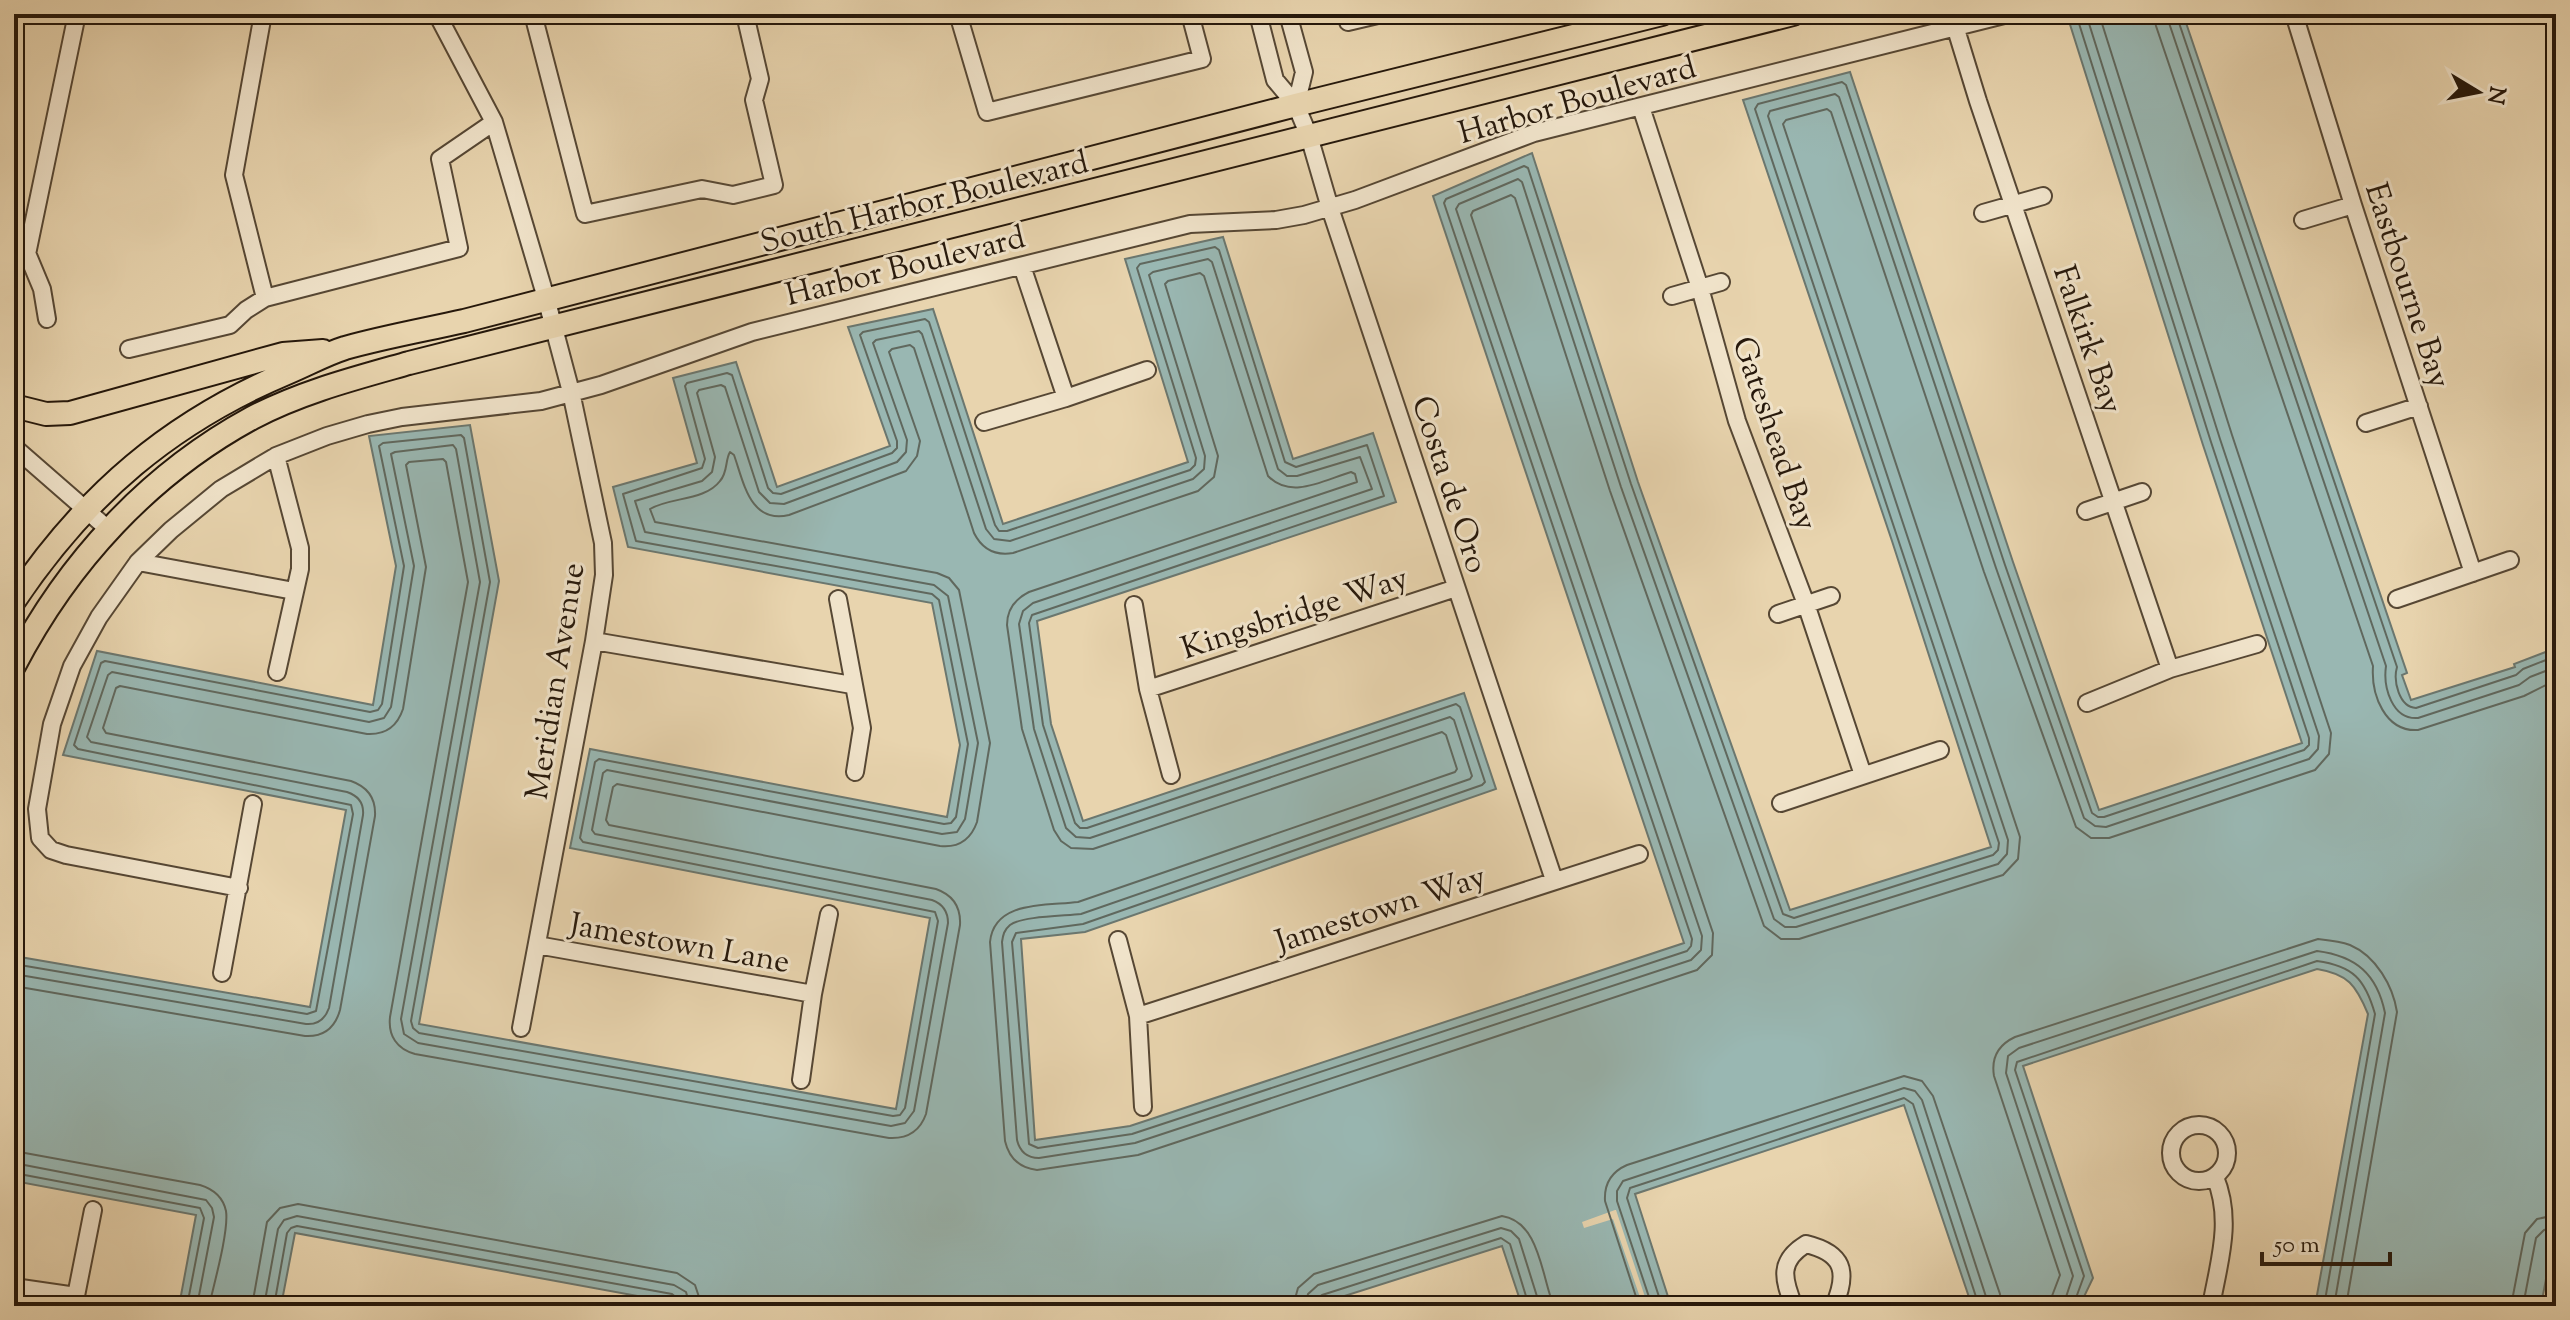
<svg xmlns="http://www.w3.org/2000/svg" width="2570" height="1320" viewBox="0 0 2570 1320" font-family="'Sorts Mill Goudy',serif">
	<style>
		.water { fill: #99b7b2; stroke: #6b776f; stroke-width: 2 }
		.pier { fill: #e8d4ae }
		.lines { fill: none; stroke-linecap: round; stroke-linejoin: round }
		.shore { stroke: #60685e; stroke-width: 2 }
		.minor-casing { stroke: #564734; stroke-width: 20 }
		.major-casing { stroke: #26180b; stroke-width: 26 }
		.minor { stroke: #f0e3ca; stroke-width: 16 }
		.major { stroke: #e8d4ae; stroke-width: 22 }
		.labels { text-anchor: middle; stroke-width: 6; stroke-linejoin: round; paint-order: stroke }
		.street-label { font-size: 32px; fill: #26180b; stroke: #f0e3ca }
	</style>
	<rect width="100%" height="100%" fill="#e8d4ae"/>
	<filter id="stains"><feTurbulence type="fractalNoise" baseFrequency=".0025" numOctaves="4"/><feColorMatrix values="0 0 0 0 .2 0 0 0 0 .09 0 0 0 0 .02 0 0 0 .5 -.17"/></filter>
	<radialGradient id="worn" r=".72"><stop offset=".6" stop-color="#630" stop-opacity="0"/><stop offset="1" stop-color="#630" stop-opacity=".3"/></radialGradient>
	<!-- water -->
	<path class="water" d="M 2183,14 L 2407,673 L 2402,675 L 2411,700 L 2515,667 L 2514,664 L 2556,648 L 2556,1225 L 2541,1306 L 2315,1306 L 2368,1014 C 2356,985 2348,974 2317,969 L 2023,1066 L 2093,1278 L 2081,1303 L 2071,1306 L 1972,1306 L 1904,1105 L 1635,1194 L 1671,1306 L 1522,1306 L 1502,1246 L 1313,1306 L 692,1306 L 295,1233 L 281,1306 L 179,1306 L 196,1215 L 14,1181 L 14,956 L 310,1007 L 346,810 L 63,755 L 97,651 L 373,705 L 396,566 L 369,436 L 470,425 L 499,581 L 419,1024 L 896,1109 L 930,918 L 570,848 L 590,749 L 947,817 L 960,745 L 932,603 L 628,547 L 613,487 L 697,463 L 673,378 L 736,362 L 777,487 L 890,446 L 848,327 L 933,309 L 1003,524 L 1188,462 L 1125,259 L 1223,237 L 1293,459 L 1373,433 L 1396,502 L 1037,621 L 1051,724 L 1083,821 L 1464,693 L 1496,789 L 1085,932 L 1021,939 L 1035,1140 L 1130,1126 L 1684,943 L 1433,196 L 1532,153 L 1638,482 L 1790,910 L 1991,847 L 1892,541 L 1743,100 L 1850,72 L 2013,562 L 2099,810 L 2302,743 L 2203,445 L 2067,15 Z"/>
	<!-- pier -->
	<path class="pier" d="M 1615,1210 L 1616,1210 L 1648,1306 L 1643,1306 L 1613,1219 L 1584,1228 L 1582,1222 Z"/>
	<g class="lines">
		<!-- shore -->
		<path class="shore" d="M 2154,14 L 2156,26 L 2373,666 C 2371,695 2385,732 2418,730 L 2524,696 L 2556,680
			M 2166,14 L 2386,666 C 2383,687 2392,720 2418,718 L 2519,685 L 2530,677 L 2556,667
			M 2176,14 L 2397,667 C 2393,681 2399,707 2416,708 L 2516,675 L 2523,669 L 2556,656
			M 14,964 L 307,1014 L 316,1011 L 353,814 L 351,805 L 78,749 L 74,745 L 101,663 L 105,661 L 370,712 L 378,710 L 382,704 L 404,566 L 379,446 L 383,443 L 461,435 L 464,438 L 490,582 L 411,1021 L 413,1028 L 419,1033 L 893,1116 L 900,1115 L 905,1108 L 938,921 L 935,912 L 583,842 L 580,838 L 595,762 L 599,759 L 944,824 L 951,823 L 956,817 L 968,744 L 939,600 L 932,594 L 636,541 L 623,494 L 702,468 L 705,459 L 685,386 L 687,383 L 727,373 L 732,375 L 768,488 L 773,493 L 781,494 L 892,453 L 897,448 L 897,441 L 860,335 L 863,332 L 925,319 L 929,322 L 995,525 L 999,531 L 1007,531 L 1190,470 L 1195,465 L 1196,458 L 1137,268 L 1140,264 L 1215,247 L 1219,250 L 1285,462 L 1296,467 L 1367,445 L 1384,496 L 1032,615 L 1029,623 L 1043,725 L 1075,823 L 1080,828 L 1087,828 L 1456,704 L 1460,707 L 1485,782 L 1482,785 L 1083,924 L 1016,933 L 1012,942 L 1029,1144 L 1038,1148 L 1132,1134 L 1687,951 L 1691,946 L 1692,939 L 1444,203 L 1446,199 L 1524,166 L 1528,168 L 1631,484 L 1783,914 L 1794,918 L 1993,855 L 1998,850 L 1999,843 L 1755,109 L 1758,104 L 1842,82 L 1846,85 L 2005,565 L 2092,813 L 2098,817 L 2104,817 L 2304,750 L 2309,745 L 2309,738 L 2211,442 L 2076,14
			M 14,974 L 306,1024 C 318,1025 325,1019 329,1008 L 363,815 C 364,804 359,796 347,792 L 91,742 L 87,737 L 108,675 L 112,672 L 369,722 L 384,718 L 391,707 L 414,566 L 391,454 L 395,452 L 453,445 L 456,449 L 480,582 L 401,1019 L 404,1034 L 418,1043 L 891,1126 L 905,1123 L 914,1111 L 948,923 C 948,911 943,904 932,900 L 595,834 L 592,830 L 603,773 L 607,770 L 942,834 L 957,832 L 965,819 L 978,743 L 948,596 L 934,585 L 645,532 L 635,501 L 702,481 L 712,472 L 715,457 L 697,393 L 699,390 L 721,385 L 725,387 L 759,492 L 770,503 L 784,504 L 897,462 L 906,452 L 907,440 L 873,343 L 876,340 L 919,331 L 922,334 L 986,529 L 994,539 L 1010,541 L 1193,479 L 1204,469 L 1205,456 L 1149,275 L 1153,272 L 1208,259 L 1212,262 L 1278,469 L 1287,476 L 1297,476 L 1360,457 L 1372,489 L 1033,603 L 1023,611 L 1019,624 L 1034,729 L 1066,828 L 1076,837 L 1090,838 L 1450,717 L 1454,720 L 1472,776 L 1470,779 L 1081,914 C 1065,916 1022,916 1010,925 C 1004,930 1003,935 1002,942 L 1017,1140 C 1020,1152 1027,1158 1039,1158 L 1135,1143 L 1691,960 L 1701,950 L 1702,936 L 1456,209 L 1459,204 L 1518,179 L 1522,182 L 1621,487 L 1774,919 L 1785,927 L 1796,927 L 1998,864 L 2007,854 L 2008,840 L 1768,116 L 1770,111 L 1835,94 L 1839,97 L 1996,568 L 2084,818 L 2095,826 L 2106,827 L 2309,759 L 2318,749 L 2319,736 L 2220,439 L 2086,14
			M 14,986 L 305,1036 C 323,1037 335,1028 340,1010 L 375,816 C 376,798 368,787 351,781 L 106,733 L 103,728 L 116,688 L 120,686 L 367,734 C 385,735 397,727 403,709 L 426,567 L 406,465 L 409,462 L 443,459 L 446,462 L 468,582 L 390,1017 C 388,1036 397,1049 415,1054 L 889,1138 C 908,1139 920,1131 926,1114 L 960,925 C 961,907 953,895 936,889 L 609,825 L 606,820 L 613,787 L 617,784 L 940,846 C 959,848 971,839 977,822 L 990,743 L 959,590 L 949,578 L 937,573 L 655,522 L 650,509 C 670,497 705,501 720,481 C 728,472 725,460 730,452 L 734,455 C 744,483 750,524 789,515 L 906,471 L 917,456 L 920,441 L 889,352 L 892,349 L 910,345 L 914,348 L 974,533 C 982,549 995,556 1013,553 L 1198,491 L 1214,477 L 1218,456 L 1165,284 L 1168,281 L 1200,273 L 1204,276 L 1268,476 C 1291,500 1324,480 1351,472 L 1355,474 L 1357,482 L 1029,592 C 1015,599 1007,609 1007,625 L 1022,729 L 1054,830 L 1061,841 L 1071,848 L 1093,849 L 1442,732 L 1446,735 L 1457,769 L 1455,772 L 1078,902 C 1047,906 994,900 990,942 L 1005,1141 C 1009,1158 1019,1168 1037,1170 L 1138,1155 L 1697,970 L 1712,955 L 1713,933 L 1471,215 L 1473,211 L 1511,195 L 1515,198 L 1610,491 L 1764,926 L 1781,939 L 1799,939 L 2003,875 L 2018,859 L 2020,837 L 1783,124 L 1786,120 L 1827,109 L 1831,112 L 1984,572 L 2076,827 L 2091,838 L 2109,838 L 2315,770 L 2329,754 L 2331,733 L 2232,435 L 2099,14
			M 14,1151 L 200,1185 C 213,1189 223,1197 226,1211 C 229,1231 214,1284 209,1306
			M 14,1163 L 206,1200 L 212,1208 L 214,1217 L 197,1306
			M 14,1173 L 200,1208 L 204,1218 L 187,1306
			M 252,1306 L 267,1222 L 280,1208 L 298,1204 L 677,1273 L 695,1285 L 702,1306
			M 264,1306 L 278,1229 L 284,1220 L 297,1216 L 674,1285 L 686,1292 L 690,1306
			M 274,1306 L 287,1233 L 291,1228 L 297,1226 L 672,1294 L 678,1299 L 680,1306
			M 1293,1306 L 1298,1288 L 1314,1274 L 1502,1216 C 1536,1221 1541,1267 1550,1295 L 1552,1306
			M 1305,1306 L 1308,1294 L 1318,1285 L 1501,1228 L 1511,1231 L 1519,1239 L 1540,1306
			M 1316,1306 L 1317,1299 L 1322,1295 L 1501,1238 L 1510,1244 L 1529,1306
			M 1639,1306 L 1605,1201 C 1604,1184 1611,1172 1627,1165 L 1904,1076 L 1922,1081 L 1933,1096 L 2000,1294 L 2001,1306
			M 1652,1306 L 1617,1201 L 1617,1191 L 1623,1181 L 1904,1088 L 1915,1091 L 1922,1100 L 1989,1306
			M 1662,1306 L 1627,1198 L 1630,1188 L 1904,1098 L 1913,1104 L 1979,1306
			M 2051,1306 L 2052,1296 L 2060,1275 L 1994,1076 C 1991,1058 1998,1045 2015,1037 L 2318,939 C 2328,940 2340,941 2350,945 C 2376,956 2393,986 2397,1012 L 2346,1306
			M 2063,1306 L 2073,1276 L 2006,1073 L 2008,1056 L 2019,1048 L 2317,951 C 2356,956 2377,974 2385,1013 L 2334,1306
			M 2073,1306 L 2084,1276 L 2015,1070 L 2017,1062 L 2317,961 C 2353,966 2365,979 2375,1014 L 2324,1306
			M 2511,1306 L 2525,1233 L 2537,1219 L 2556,1215
			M 2523,1306 L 2536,1238 L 2544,1230 L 2556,1227"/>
		<!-- minor casing -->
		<g class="minor-casing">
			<path id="minor" d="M 263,14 L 234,175 L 265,298
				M 437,14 L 494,122 L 546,298 L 571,392 L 603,543 L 604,575 L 594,641 L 521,1028
				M 533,14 L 585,214 L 702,189 L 733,195 L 774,185 L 754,100 L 760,79 L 747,23 L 751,14
				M 958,14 L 987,112 L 1202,59 L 1190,14
				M 1258,14 L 1275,80 L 1296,105 L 1309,136 L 1330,208 L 1554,880
				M 1288,14 L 1304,72 L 1296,105
				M 1346,14 L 1348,22 L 1382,14
				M 2294,14 L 2353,205 L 2473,573
				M 1955,26 L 1978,101 L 2170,669
				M 1641,107 L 1700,288 L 1737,421 L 1806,604 L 1863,775
				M 1983,213 L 2043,196
				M 2303,220 L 2353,205
				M 14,222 L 42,289 L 47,319
				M 27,254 L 77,14
				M 1022,266 L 1066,398
				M 1672,296 L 1721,282
				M 129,349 L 230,325 L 246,310 L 265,298 L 459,248 L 440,159 L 494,122
				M 984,422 L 1066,398 L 1147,370
				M 2366,423 L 2419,406
				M 14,447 L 108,529
				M 276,456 L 300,548 L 300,569 L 277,672
				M 2086,511 L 2142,492
				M 138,562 L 294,591
				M 838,599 L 862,728 L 855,772
				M 2397,599 L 2510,560
				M 1134,605 L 1148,689 L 1171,775
				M 1778,614 L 1831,596
				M 594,641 L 852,685
				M 1148,689 L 1456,588
				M 2087,703 L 2170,669 L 2257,644
				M 1781,803 L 1940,750
				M 239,888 L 66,855 L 51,850 L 40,838 L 37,809 L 52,724 L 72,666 L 99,617 L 138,562 L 171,530 L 221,489 L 276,456 L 327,436 L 368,424 L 402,417 L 541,401 L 601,385 L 752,332 L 1190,224 L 1276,220 L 1304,215 L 1355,200 L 1534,133 L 2008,14
				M 1118,940 L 1138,1016 L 1143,1107
				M 537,945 L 813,994
				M 222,973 L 253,804
				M 1138,1016 L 1639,854
				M 801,1080 L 813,994 L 829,914
				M2171 1153a28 28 0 1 1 56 0a28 28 0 1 1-56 0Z
				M 14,1287 L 76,1296
				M 74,1306 L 93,1210
				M 1794,1306 C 1783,1279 1778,1261 1806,1244 C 1843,1253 1849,1271 1834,1306
				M 2211,1306 C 2219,1262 2233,1220 2215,1177"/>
		</g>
		<!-- major casing -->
		<g class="major-casing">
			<path id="major" d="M 14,406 L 46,414 L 70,413 L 283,354 L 323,351
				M 14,601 C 86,494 170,422 289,372 C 308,364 326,354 345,348 C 384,337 424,330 464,321 L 1296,105 L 1662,14
				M 14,666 C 68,562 149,474 252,418 C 301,392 356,378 409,363 L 1793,14"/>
		</g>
		<!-- minor -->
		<use href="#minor" class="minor"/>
		<!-- major -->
		<use href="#major" class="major"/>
	</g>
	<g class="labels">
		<!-- street labels -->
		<g class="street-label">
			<text transform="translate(1577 99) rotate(-16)" y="11">Harbor Boulevard</text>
			<text transform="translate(924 201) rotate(-14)" y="11">South Harbor Boulevard</text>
			<text transform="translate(905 265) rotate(-14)" y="11">Harbor Boulevard</text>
			<text transform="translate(2409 285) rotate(72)" y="11">Eastbourne Bay</text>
			<text transform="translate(2089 339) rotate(71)" y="11">Falkirk Bay</text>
			<text transform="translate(1776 433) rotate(71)" y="11">Gateshead Bay</text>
			<text transform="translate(1451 484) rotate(72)" y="11">Costa de Oro</text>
			<text transform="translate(1294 612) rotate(-18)" y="11">Kingsbridge Way</text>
			<text transform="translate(554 681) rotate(-81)" y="11">Meridian Avenue</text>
			<text transform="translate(1380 908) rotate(-18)" y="11">Jamestown Way</text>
			<text transform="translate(680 942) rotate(10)" y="11">Jamestown Lane</text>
		</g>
	</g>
	<!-- margin -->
	<rect width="2570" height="1320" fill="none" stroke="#e8d4ae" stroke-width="48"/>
	<rect x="16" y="16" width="2538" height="1288" fill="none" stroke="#26180b" stroke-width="4"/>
	<rect x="24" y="24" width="2522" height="1272" fill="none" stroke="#26180b" stroke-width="2"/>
	<!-- north arrow -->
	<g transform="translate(2478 92) rotate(100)" stroke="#f0e3ca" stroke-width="6" paint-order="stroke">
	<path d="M0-6L14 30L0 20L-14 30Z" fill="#26180b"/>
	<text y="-12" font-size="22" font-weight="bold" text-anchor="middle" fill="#26180b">N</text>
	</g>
	<!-- scale -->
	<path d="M2262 1252v12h128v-12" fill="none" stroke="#26180b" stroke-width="4"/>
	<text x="2274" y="1252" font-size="24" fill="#26180b" stroke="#f0e3ca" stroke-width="6" paint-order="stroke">50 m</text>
	<rect width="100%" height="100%" filter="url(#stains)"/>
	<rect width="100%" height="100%" fill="url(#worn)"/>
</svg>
